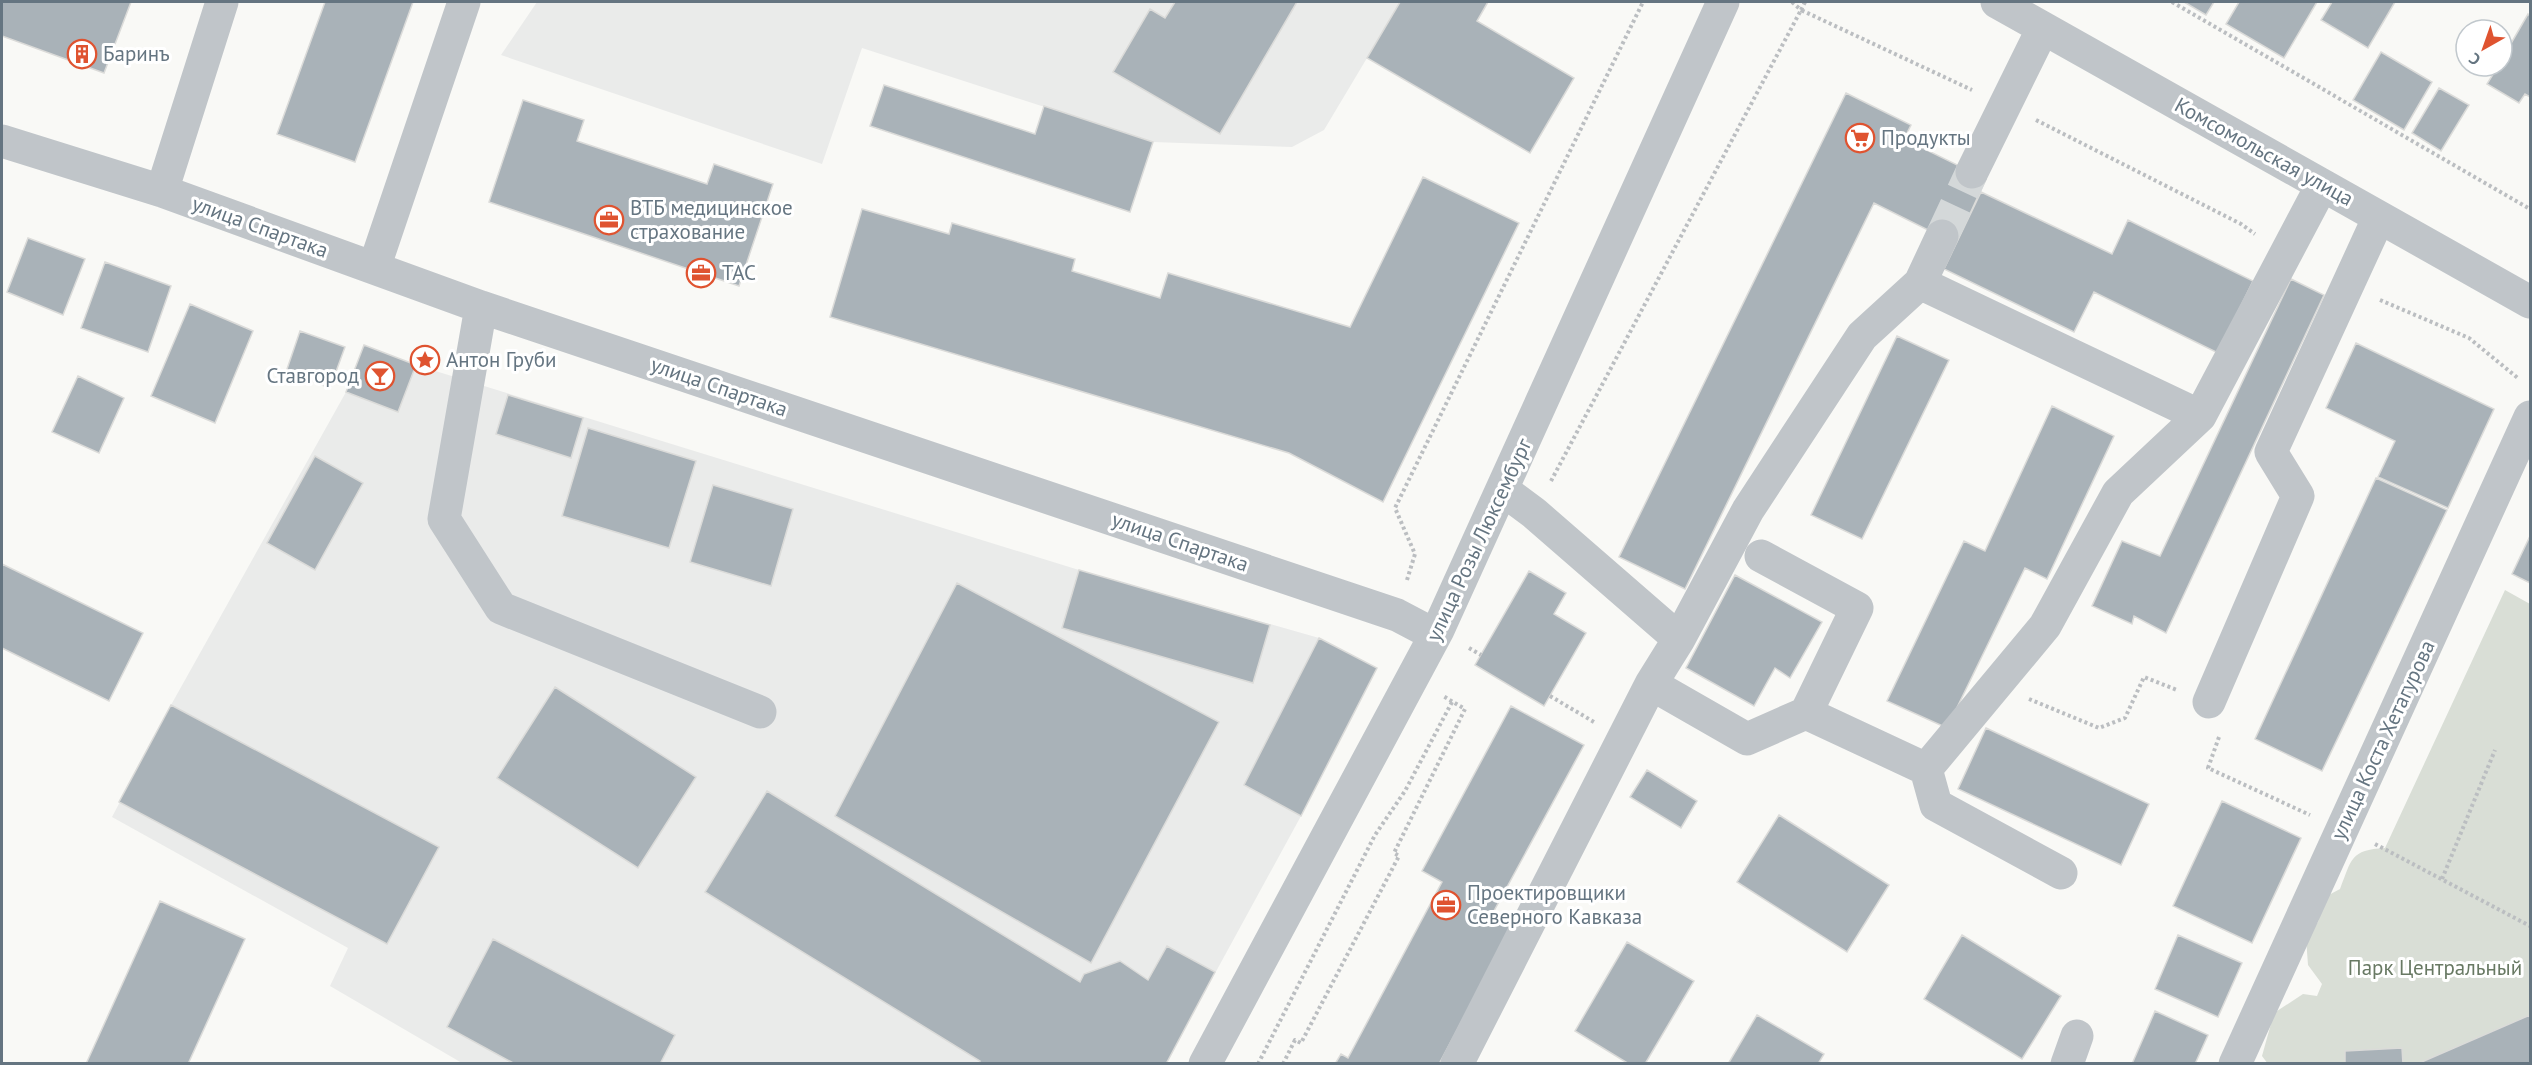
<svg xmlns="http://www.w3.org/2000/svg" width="2532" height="1065" viewBox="0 0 2532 1065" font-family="'PT Sans',sans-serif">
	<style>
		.built { fill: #eaebea }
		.green { fill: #d9ded6 }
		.building { fill: #a9b2b8; stroke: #dbdbd9; stroke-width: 1.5 }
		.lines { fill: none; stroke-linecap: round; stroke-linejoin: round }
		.minor-tunnel { stroke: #d4d8d9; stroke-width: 33; stroke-dasharray: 33 16; stroke-linecap: butt }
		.path { stroke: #bbbec1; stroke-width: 4; stroke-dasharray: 3 3; stroke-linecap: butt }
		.minor { stroke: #c0c5c9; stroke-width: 33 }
		.labels { text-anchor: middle; stroke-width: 6; stroke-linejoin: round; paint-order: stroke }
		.poi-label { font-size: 21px; fill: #657581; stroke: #fff; text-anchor: start }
		.street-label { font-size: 21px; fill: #657581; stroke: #fff }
		.park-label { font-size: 21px; fill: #687963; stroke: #fff }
	</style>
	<rect width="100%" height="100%" fill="#f9f9f6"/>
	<!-- built -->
	<path class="built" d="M 537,2 L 1488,2 L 1477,21 L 1574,78 L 1530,153 L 1367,58 L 1324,130 L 1292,147 L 1153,142 L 862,48 L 822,164 L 501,55 Z
		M 416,365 L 1079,570 L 1319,638 L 1377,668 L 1301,816 L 1166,1063 L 462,1063 L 330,986 L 348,948 L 112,817 L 171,705 L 346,392 L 398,412 Z"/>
	<!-- green -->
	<path class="green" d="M 2505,590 L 2530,604 L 2530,1063 L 2268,1064 L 2262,1056 L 2274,1013 L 2303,994 L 2317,996 L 2322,984 L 2308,965 L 2306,938 L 2318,922 L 2325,897 L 2340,889 C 2352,859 2350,850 2385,848 Z"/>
	<!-- building -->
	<path class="building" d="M 2,2 L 131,2 L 104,73 L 2,36 Z
		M 325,2 L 413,2 L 355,162 L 277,134 Z
		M 1175,2 L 1297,2 L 1220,134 L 1113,72 L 1150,9 L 1165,18 Z
		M 1400,2 L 1488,2 L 1477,21 L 1574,78 L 1530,153 L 1367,58 Z
		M 2184,2 L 2214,2 L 2206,15 Z
		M 2239,2 L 2317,2 L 2284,58 L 2226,24 Z
		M 2332,2 L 2395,2 L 2368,48 L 2321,20 Z
		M 2528,14 L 2530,16 L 2530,97 L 2525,94 L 2519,103 L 2487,84 L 2498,66 L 2502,66 L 2502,59 Z
		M 2381,52 L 2432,82 L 2404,130 L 2353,100 Z
		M 884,85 L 1035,134 L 1044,106 L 1153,142 L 1130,212 L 870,126 Z
		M 2439,88 L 2469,105 L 2441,151 L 2412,133 Z
		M 1846,93 L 1911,125 L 1904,139 L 1986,179 L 1956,244 L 1874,203 L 1685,589 L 1619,557 Z
		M 523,100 L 584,120 L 577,141 L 707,184 L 714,164 L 773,184 L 739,286 L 489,202 Z
		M 1423,177 L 1519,223 L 1383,502 L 1289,453 L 830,317 L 862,209 L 949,234 L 952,223 L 1075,259 L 1072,271 L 1160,298 L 1168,273 L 1350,327 Z
		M 1981,192 L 2112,254 L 2128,220 L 2253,281 L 2218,353 L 2094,292 L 2074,332 L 1944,269 Z
		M 28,238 L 85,259 L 63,315 L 7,292 Z
		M 105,262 L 171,286 L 148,352 L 81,328 Z
		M 2291,279 L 2324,295 L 2166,633 L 2134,616 L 2132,624 L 2092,606 L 2122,541 L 2160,556 Z
		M 190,304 L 253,331 L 215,423 L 151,396 Z
		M 300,331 L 345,347 L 330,388 L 286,372 Z
		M 1897,336 L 1949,360 L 1862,539 L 1811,515 Z
		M 2356,343 L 2494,409 L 2448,508 L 2378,477 L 2395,441 L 2326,408 Z
		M 364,345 L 416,365 L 398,412 L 346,392 Z
		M 78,376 L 124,398 L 99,453 L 52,432 Z
		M 508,395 L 583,418 L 571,458 L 496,434 Z
		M 2052,406 L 2114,436 L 2047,579 L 2025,568 L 1947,728 L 1887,701 L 1964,541 L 1985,551 Z
		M 588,428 L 696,461 L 669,548 L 562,516 Z
		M 315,456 L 363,483 L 315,570 L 267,543 Z
		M 2376,478 L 2447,510 L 2322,771 L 2255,739 Z
		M 713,485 L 793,509 L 771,586 L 690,562 Z
		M 2530,536 L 2530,583 L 2512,574 Z
		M 2,564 L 143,633 L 109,701 L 2,648 Z
		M 1079,570 L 1270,625 L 1253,683 L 1062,628 Z
		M 1529,571 L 1566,593 L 1554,614 L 1586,633 L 1544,706 L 1475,665 Z
		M 1735,575 L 1822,622 L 1790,678 L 1775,668 L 1754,706 L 1686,668 Z
		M 957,583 L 1219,722 L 1091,963 L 835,816 Z
		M 1319,638 L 1377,668 L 1301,816 L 1244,785 Z
		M 555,687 L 696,777 L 638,868 L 497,778 Z
		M 171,705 L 439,847 L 387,944 L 119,802 Z
		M 1511,706 L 1584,745 L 1494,911 L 1515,922 L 1439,1064 L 1335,1064 L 1341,1054 L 1348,1058 L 1442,882 L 1422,871 Z
		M 1986,728 L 2149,804 L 2121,865 L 1958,789 Z
		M 1647,770 L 1697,801 L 1681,828 L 1630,797 Z
		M 767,791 L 1080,982 L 1084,974 L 1120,961 L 1148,980 L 1167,946 L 1215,972 L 1166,1064 L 979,1064 L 980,1061 L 705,892 Z
		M 2222,801 L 2301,838 L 2252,943 L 2173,906 Z
		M 1779,815 L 1889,885 L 1847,952 L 1737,882 Z
		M 160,901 L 245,939 L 188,1064 L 86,1064 Z
		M 1962,935 L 2061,996 L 2022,1059 L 1924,999 Z
		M 2178,935 L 2242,963 L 2218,1017 L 2155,989 Z
		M 493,939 L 675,1035 L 660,1064 L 515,1064 L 447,1027 Z
		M 1627,942 L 1694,981 L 1645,1064 L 1629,1064 L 1575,1031 Z
		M 2155,1011 L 2208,1035 L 2195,1064 L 2132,1064 Z
		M 1757,1015 L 1824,1054 L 1818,1064 L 1728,1064 Z
		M 2530,1015 L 2530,1064 L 2417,1064 Z
		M 2402,1048 L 2403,1064 L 2345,1064 L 2345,1051 Z"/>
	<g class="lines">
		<!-- minor-tunnel -->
		<path class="minor-tunnel" d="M 1942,236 L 1972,172"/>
		<!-- path -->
		<path class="path" d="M 1792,2 L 1801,10 L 1805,2
			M 2172,2 L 2530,209
			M 2036,120 L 2241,224 L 2255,234
			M 2380,300 L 2469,338 L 2519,379
			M 1551,481 L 1801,10 L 1972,90
			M 1407,580 L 1415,554 L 1395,508 L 1643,2
			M 1469,648 L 1481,655
			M 1550,696 L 1594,722
			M 2029,699 L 2099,728 L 2125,718 L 2144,677 L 2177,690
			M 2219,737 L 2208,768 L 2310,815
			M 2375,844 L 2530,926
			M 2442,879 L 2495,750
			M 1258,1064 L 1375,835 L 1405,791 L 1452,702
			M 1283,1064 L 1295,1040 L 1301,1043 L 1399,856 L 1394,853 L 1465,709 L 1443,696"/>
		<!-- minor -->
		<path class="minor" d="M 1997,2 L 2530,302
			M 2,141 L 162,191 L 481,307 L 1397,615 L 1435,635
			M 1972,172 L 2043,28
			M 162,191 L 222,2
			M 374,268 L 464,2
			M 1920,283 L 2200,416
			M 481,307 L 444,519 L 501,608 L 760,712
			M 1503,490 L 1534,513 L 1679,639 L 1651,684 L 1747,739 L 1806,713 L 1926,769 L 2045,626 L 2118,493 L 2200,416 L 2322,185
			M 1761,556 L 1857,608 L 1806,713
			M 1679,639 L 1748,510 L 1862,336 L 1920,283 L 1942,236
			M 2209,702 L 2298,496 L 2271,452 L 2379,217
			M 1926,769 L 1936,805 L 2061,873
			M 1205,1064 L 1438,630 L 1723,2
			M 1457,1064 L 1651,684
			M 2067,1064 L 2077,1036
			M 2235,1064 L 2530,417"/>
	</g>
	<!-- icons -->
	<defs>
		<g id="building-ring" transform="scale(1.5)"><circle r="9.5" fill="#fff" stroke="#df5330" stroke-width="1.5"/><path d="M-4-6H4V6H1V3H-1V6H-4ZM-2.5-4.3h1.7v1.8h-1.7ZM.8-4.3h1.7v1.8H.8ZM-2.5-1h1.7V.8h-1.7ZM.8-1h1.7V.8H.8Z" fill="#df5330"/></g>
		<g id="supermarket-ring" transform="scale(1.5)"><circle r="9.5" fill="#fff" stroke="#df5330" stroke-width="1.5"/><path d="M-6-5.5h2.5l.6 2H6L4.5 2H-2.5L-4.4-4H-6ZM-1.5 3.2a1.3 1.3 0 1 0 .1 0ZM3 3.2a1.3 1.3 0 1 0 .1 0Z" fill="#df5330"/></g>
		<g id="office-ring" transform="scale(1.5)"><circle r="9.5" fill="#fff" stroke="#df5330" stroke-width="1.5"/><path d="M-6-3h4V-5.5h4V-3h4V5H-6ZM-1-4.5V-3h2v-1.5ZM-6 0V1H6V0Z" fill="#df5330"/></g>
		<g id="sight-ring" transform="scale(1.5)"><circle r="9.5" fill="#fff" stroke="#df5330" stroke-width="1.5"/><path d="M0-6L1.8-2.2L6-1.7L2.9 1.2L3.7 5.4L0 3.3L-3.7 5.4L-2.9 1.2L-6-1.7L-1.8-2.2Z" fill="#df5330"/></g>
		<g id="bar-ring" transform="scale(1.5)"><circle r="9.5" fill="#fff" stroke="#df5330" stroke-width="1.5"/><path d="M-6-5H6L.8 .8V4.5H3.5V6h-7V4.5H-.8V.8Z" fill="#df5330"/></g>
	</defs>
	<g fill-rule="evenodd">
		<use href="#building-ring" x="82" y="54"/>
		<use href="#supermarket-ring" x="1860" y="138"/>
		<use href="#office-ring" x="609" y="220"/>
		<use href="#office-ring" x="701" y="273"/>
		<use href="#sight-ring" x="425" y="360"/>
		<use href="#bar-ring" x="380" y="376"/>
		<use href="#office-ring" x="1446" y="905"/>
	</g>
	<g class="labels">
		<!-- poi labels -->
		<g class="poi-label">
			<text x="103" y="61">Баринъ</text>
			<text x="1881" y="145">Продукты</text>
			<text x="630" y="215">ВТБ медицинское<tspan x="630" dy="24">страхование</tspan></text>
			<text x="722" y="280">ТАС</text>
			<text x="446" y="367">Антон Груби</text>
			<text x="359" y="383" text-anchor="end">Ставгород</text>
			<text x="1467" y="900">Проектировщики<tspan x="1467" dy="24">Северного Кавказа</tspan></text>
		</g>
		<!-- street labels -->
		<g class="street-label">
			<text transform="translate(2264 152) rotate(29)" y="7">Комсомольская улица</text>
			<text transform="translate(260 227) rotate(20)" y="7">улица Спартака</text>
			<text transform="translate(719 387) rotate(19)" y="7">улица Спартака</text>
			<text transform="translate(1479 540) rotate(-65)" y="7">улица Розы Люксембург</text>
			<text transform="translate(1180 542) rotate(19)" y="7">улица Спартака</text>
			<text transform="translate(2383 740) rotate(-65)" y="7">улица Коста Хетагурова</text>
		</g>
		<!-- park labels -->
		<g class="park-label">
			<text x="2435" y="975">Парк Центральный</text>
		</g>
	</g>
	<!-- border -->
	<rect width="2532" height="1065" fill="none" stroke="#657581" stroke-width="6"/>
	<!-- north arrow -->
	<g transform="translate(2484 48) rotate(220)"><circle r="28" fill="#ffffff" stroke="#c1c8cd" stroke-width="1.5"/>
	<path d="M0-4.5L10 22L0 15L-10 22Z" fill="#df5330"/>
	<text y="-9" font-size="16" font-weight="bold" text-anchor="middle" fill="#657581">С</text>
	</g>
</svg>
